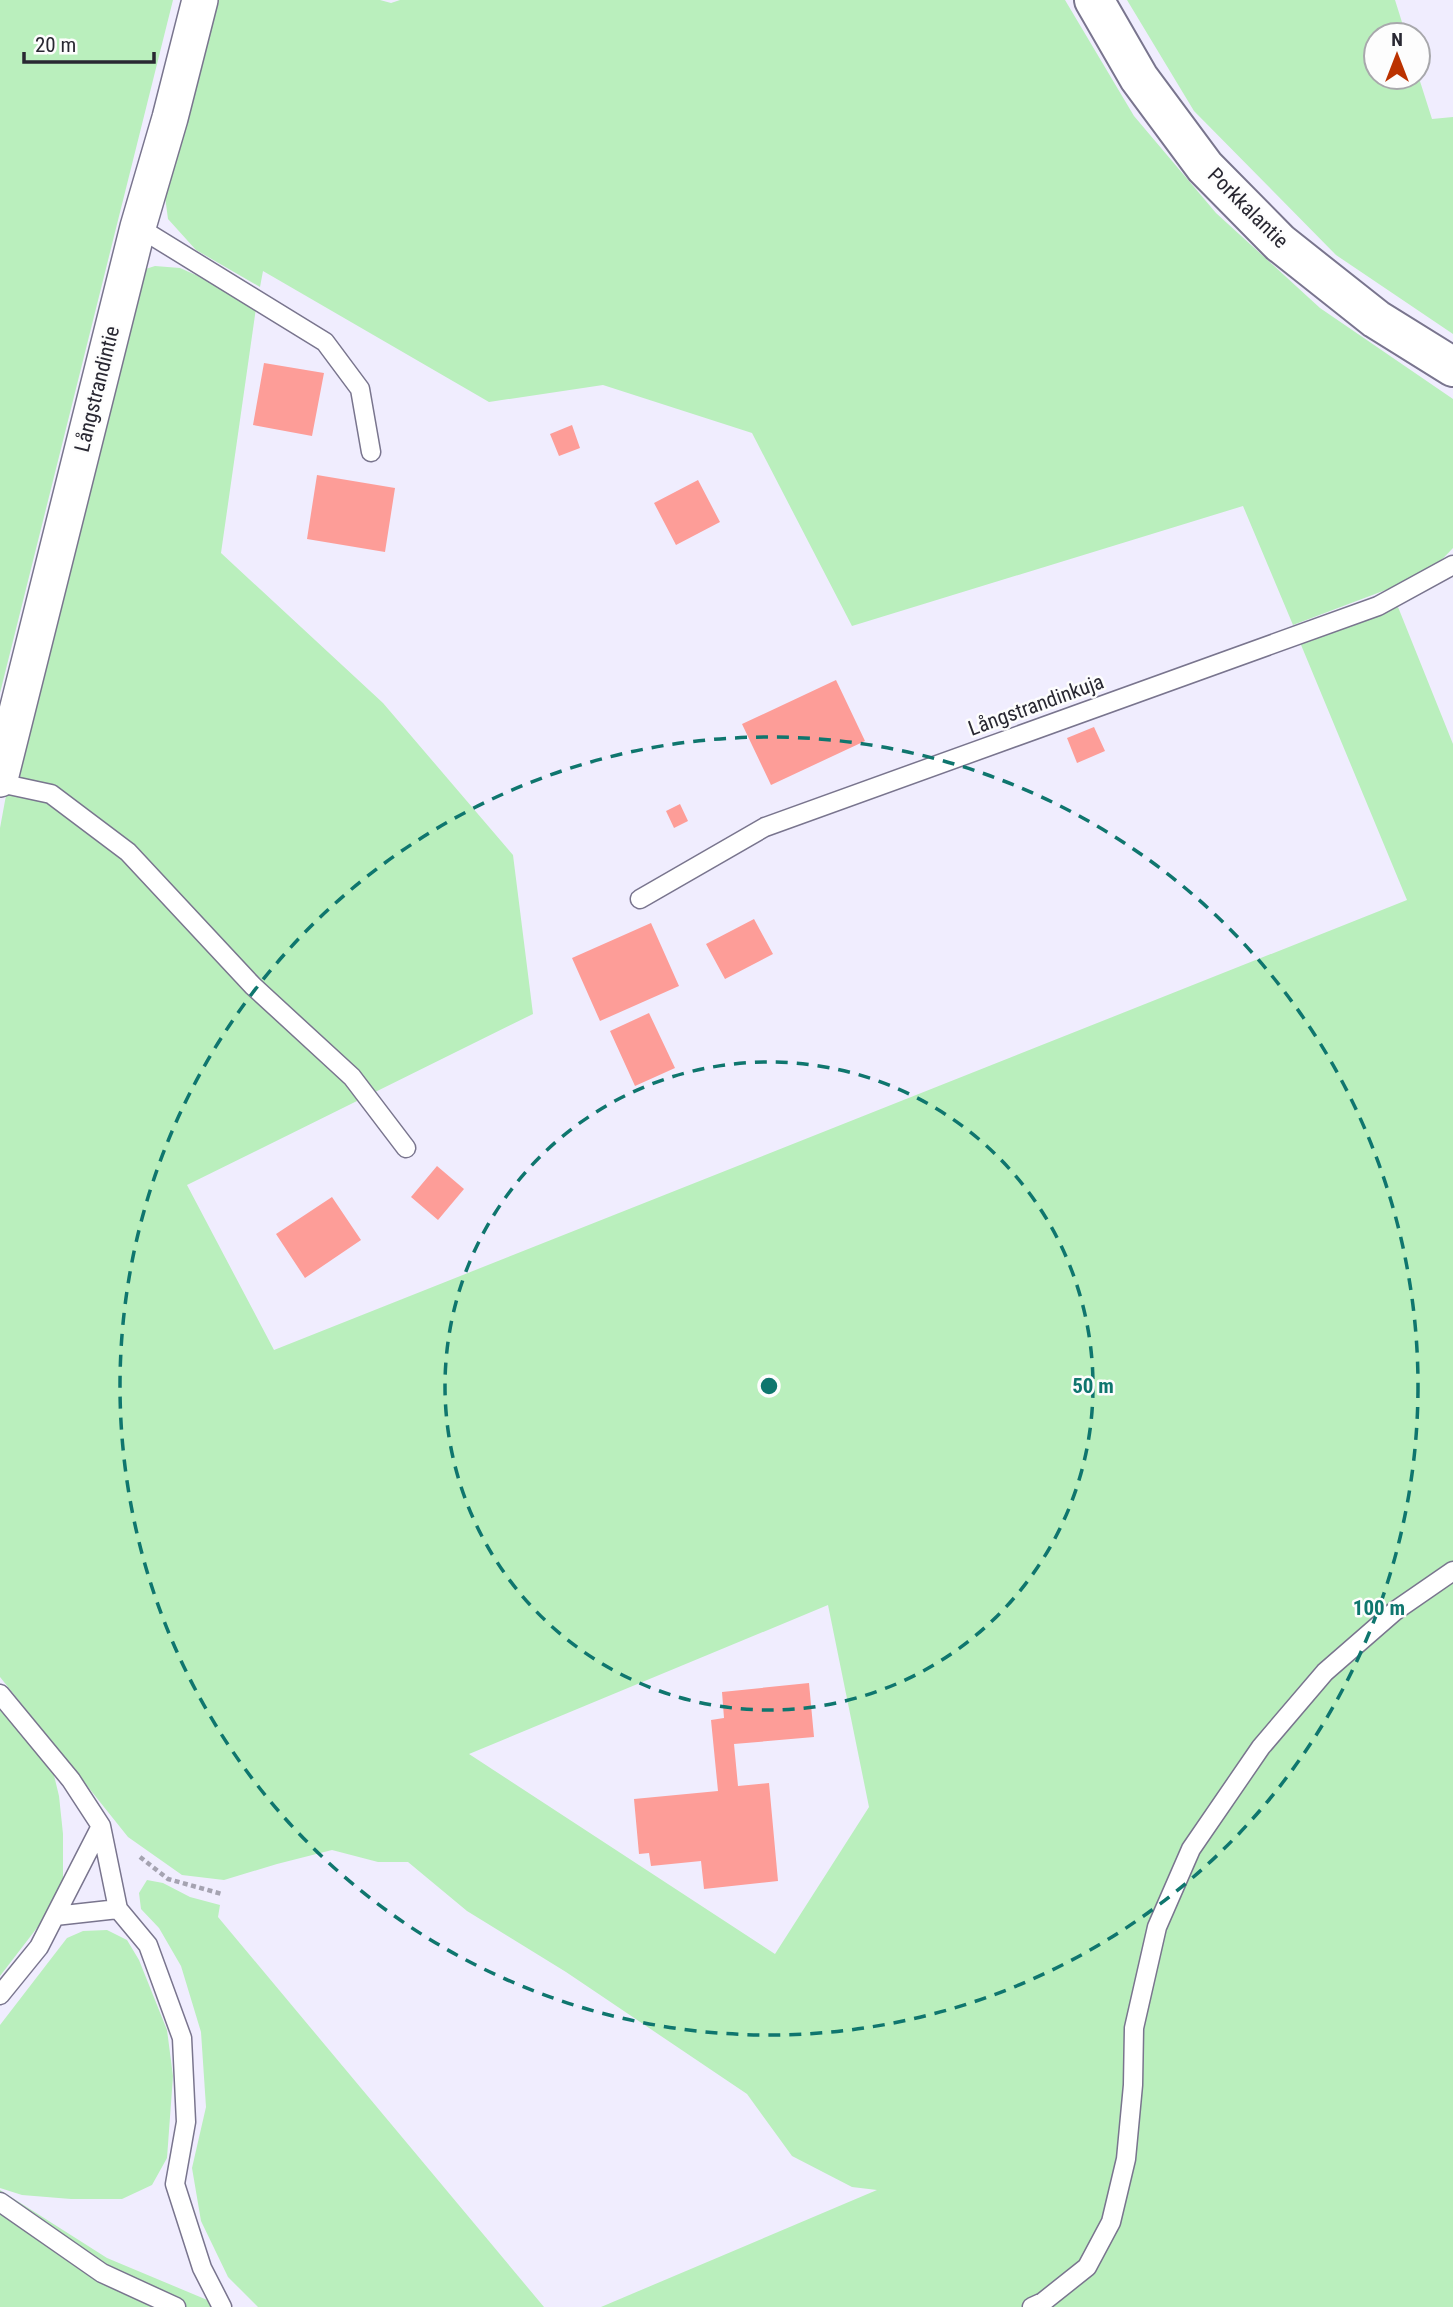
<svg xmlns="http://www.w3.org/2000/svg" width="1453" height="2307" viewBox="0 0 1453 2307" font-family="'Roboto Condensed',sans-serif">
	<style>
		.green { fill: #baefbd; fill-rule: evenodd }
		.building { fill: #fd9d98 }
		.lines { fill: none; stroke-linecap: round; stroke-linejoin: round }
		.lane-casing { stroke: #79758e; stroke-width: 21 }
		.street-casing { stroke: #79758e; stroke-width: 38 }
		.secondary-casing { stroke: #79758e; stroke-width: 42 }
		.path { stroke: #a5a3b1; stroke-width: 4.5; stroke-dasharray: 5 3.5; stroke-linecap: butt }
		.lane { stroke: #fff; stroke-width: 18 }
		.street { stroke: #fff; stroke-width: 35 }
		.secondary { stroke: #fff; stroke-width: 38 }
		.ring { fill: none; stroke: #0f766e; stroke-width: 3.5; stroke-dasharray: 12 9 }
		.labels { text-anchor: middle; stroke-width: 5; stroke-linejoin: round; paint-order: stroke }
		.street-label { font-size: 21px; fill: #292832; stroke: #fdfdfd }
		.centre { fill: #0f766e; stroke: #fdfdfd; stroke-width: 3.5 }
		.ring-label { font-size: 21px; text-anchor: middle; font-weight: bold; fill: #0f766e; stroke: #fdfdfd; stroke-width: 5; stroke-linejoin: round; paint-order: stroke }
	</style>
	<rect width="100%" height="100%" fill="#f0edfe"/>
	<!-- green -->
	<path class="green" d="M 0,0 L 173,0 L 0,693 Z
		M 206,0 L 380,0 L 391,3 L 400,0 L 1065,0 L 1134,116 L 1216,213 L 1320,308 L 1453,399 L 1453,548 L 1428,574 L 1293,625 L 1243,506 L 852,626 L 752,433 L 603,385 L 489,402 L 263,271 L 260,287 L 196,250 L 168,219 L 162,174 Z
		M 1127,0 L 1395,0 L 1406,35 L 1376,35 L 1376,77 L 1418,77 L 1418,75 L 1432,119 L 1453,117 L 1453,334 L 1336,255 L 1194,111 Z
		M 155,266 L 180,268 L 214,283 L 256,308 L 221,553 L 383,703 L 513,855 L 533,1014 L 187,1185 L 274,1350 L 1407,900 L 1299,640 L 1398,607 L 1453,744 L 1453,2307 L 601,2307 L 877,2190 L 852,2187 L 792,2156 L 747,2094 L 566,1972 L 467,1911 L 408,1862 L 378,1862 L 332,1850 L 277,1864 L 224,1880 L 182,1875 L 128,1837 L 0,1677 L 0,828 L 7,790 L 136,272 ZM 828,1605 L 869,1807 L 775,1954 L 469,1754 Z
		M 0,1700 L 52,1767 L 59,1796 L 63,1834 L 63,1879 L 40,1924 L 0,1976 Z
		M 147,1880 L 163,1883 L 190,1897 L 220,1905 L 218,1917 L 544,2307 L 258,2307 L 228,2277 L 201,2221 L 192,2168 L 206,2107 L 201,2032 L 181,1966 L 159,1928 L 141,1909 L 139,1893 Z
		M 107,1930 L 127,1940 L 139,1960 L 167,2030 L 173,2076 L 167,2158 L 152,2185 L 122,2199 L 71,2199 L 22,2195 L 0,2188 L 0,2025 L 67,1938 L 83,1931 Z
		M 0,2190 L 107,2258 L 224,2307 L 0,2307 Z"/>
	<!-- building -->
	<path class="building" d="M 264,363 L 324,373 L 312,436 L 253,425 Z
		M 572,425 L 580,448 L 559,456 L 550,434 Z
		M 317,475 L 395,488 L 385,552 L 307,539 Z
		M 698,480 L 720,522 L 676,545 L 654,503 Z
		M 836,680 L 865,741 L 771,785 L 742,724 Z
		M 1094,727 L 1105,751 L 1077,763 L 1067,738 Z
		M 680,804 L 688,821 L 674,828 L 666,811 Z
		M 754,919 L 773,954 L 725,979 L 706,944 Z
		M 651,923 L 679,986 L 600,1021 L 572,958 Z
		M 649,1013 L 675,1068 L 635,1086 L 610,1031 Z
		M 437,1166 L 464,1189 L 438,1220 L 411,1197 Z
		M 332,1197 L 361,1240 L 305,1278 L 276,1234 Z
		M 809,1683 L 814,1737 L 734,1744 L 738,1786 L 769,1783 L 778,1881 L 704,1889 L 701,1861 L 651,1866 L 649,1853 L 639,1854 L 634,1799 L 718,1791 L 711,1720 L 724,1718 L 722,1692 Z"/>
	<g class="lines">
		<!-- lane casing -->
		<g class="lane-casing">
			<path id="lane" d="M 138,227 L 325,342 L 360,389 L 371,452
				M 0,783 L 51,794 L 128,852 L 253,986 L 352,1077 L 406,1148
				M 640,899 L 765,827 L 1378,606 L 1453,565
				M 0,1694 L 71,1780 L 101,1826 L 118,1909 L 148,1945 L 182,2038 L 186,2122 L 175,2184 L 202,2268 L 222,2307
				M 55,1916 L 118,1909
				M 0,1995 L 39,1947 L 101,1826
				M 0,2202 L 102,2273 L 176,2307
				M 1032,2307 L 1043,2302 L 1087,2267 L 1111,2222 L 1126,2159 L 1133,2085 L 1134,2028 L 1157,1927 L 1191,1849 L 1261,1747 L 1325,1672 L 1395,1611 L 1453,1571"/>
		</g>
		<!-- street casing -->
		<g class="street-casing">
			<path id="street" d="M 0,779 L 138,227 L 170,118 L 200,0"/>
		</g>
		<!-- secondary casing -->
		<g class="secondary-casing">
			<path id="secondary" d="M 1094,0 L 1139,78 L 1205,167 L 1280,243 L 1376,319 L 1453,367"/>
		</g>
		<!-- path -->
		<path class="path" d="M 140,1857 L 168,1879 L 222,1894"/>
		<!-- lane -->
		<use href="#lane" class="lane"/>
		<!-- street -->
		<use href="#street" class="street"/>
		<!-- secondary -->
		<use href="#secondary" class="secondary"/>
	</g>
	<!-- distance rings -->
	<g class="ring">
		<circle cx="769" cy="1386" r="324"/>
		<circle cx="769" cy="1386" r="649"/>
	</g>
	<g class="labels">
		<!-- street labels -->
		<g class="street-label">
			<text transform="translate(1248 208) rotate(45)" y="7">Porkkalantie</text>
			<text transform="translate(97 389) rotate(-76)" y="7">Långstrandintie</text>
			<text transform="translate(1036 705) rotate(-20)" y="7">Långstrandinkuja</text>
		</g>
	</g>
	<circle cx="769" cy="1386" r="10" class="centre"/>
	<g class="ring-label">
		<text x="1093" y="1393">50 m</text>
		<text x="1379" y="1615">100 m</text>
	</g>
	<!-- north arrow -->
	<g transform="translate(1397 56)"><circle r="33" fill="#fdfdfd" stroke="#a8a8ac" stroke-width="2"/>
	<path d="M0-5L12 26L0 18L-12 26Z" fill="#bb3200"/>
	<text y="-10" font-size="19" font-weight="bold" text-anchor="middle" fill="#292832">N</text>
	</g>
	<!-- scale -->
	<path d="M24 52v10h130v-10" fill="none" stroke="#292832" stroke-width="3.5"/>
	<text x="35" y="52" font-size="21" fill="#292832" stroke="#fdfdfd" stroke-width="5" paint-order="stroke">20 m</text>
</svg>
